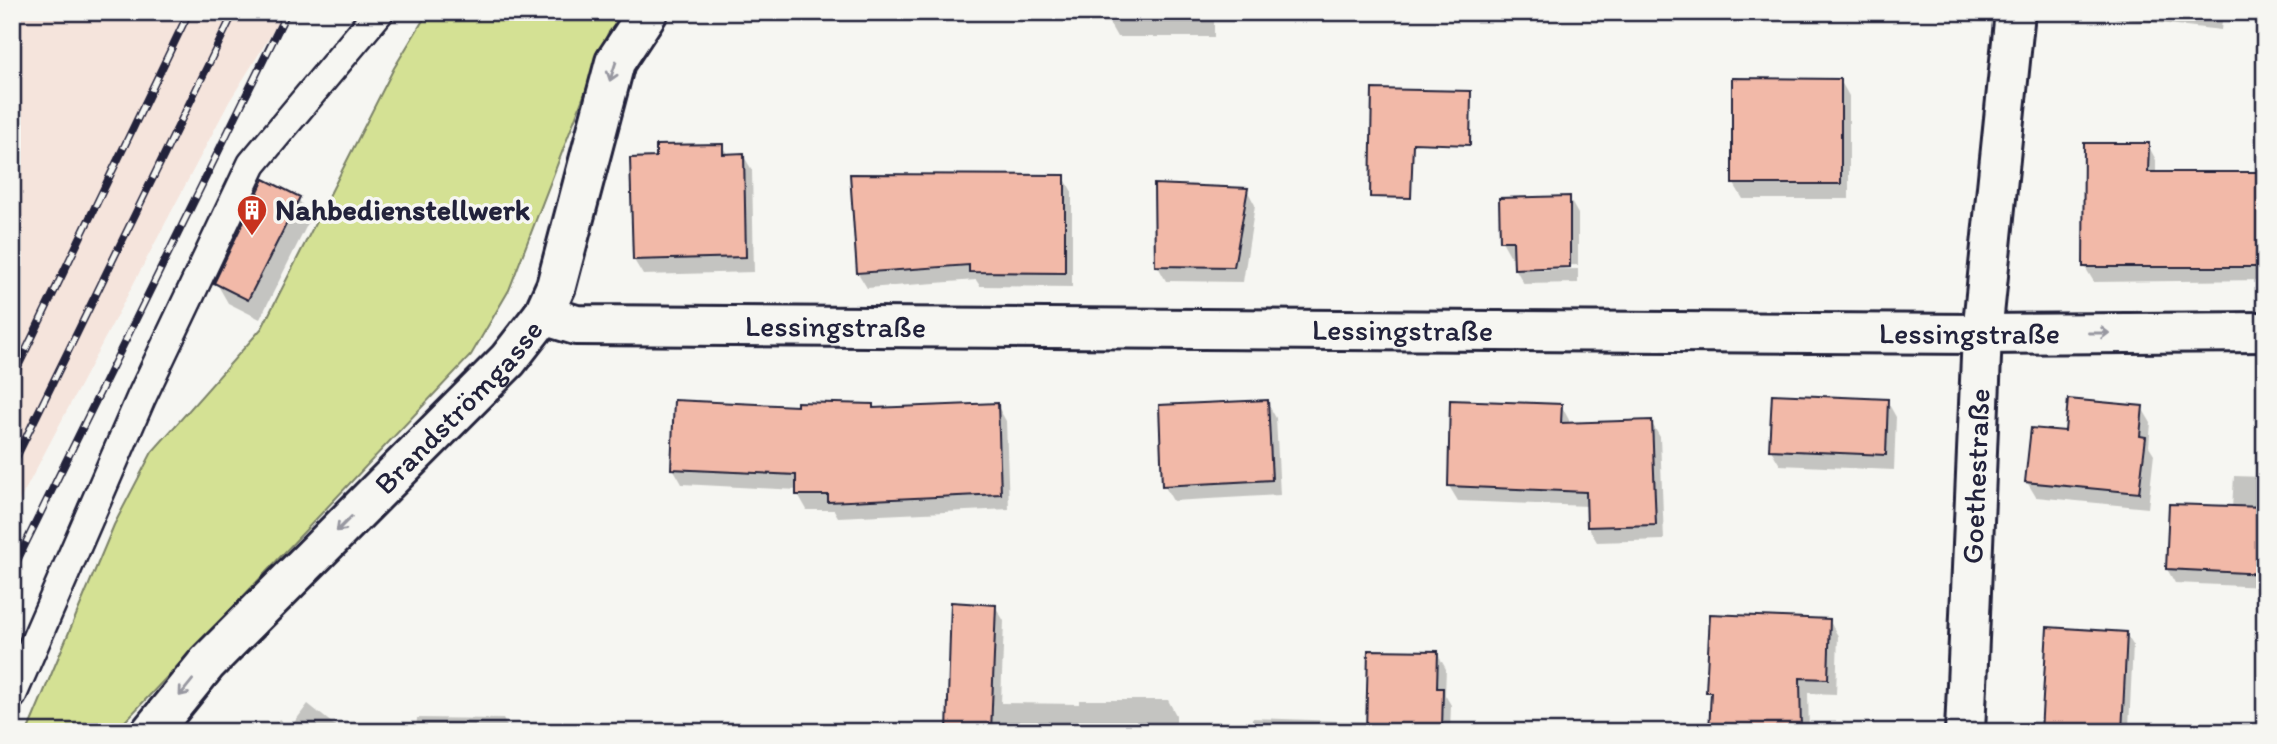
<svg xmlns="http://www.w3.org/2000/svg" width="2277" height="744" viewBox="0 0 2277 744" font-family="Itim,sans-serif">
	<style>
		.built { fill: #f5e4dc }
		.green { fill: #d4e194; stroke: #7b8268; stroke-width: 2 }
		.shadow { fill: #0003 }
		.building { fill: #f2b9a8; stroke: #22223b; stroke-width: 2 }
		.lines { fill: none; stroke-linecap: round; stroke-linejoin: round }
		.service-casing { stroke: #22223b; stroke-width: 33 }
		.minor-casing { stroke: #22223b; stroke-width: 44 }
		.service { stroke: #f6f6f2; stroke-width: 28 }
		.minor { stroke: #f6f6f2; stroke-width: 38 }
		.rail-casing { stroke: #22223b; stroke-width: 8 }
		.rail { stroke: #f6f6f2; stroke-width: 5; stroke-dasharray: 16; stroke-linecap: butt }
		.oneway { stroke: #9797a0 }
		.labels { text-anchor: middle; stroke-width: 7; stroke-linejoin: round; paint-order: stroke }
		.poi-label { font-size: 30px; font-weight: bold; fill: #22223b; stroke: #f6f6f2; text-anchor: start }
		.street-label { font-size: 30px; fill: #22223b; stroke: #f6f6f2 }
	</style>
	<rect width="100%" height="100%" fill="#f6f6f2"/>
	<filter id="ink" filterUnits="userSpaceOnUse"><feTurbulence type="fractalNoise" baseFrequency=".0143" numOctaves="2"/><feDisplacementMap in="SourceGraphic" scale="14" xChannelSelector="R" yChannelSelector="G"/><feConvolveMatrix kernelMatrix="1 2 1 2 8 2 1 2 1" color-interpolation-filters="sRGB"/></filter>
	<g filter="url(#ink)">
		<!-- built -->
		<path class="built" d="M 12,12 L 285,12 L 229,102 L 12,515 Z"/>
		<!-- green -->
		<path class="green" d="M 428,12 L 627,12 L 608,33 L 509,290 L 471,355 L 115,732 L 27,732 L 114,525 L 152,452 L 262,328 L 394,68 Z"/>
		<!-- shadow -->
		<path class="shadow" d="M 1108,12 L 1214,12 L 1214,37 L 1117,37 L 1108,21 Z
			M 2112,12 L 2223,12 L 2221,30 L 2115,18 Z
			M 1840,80 L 1849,96 L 1849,199 L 1743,199 L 1734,184 Z
			M 2148,145 L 2156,160 L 2156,174 L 2260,174 L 2265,182 L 2265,280 L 2094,282 L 2085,267 Z
			M 722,146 L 728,155 L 743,155 L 752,170 L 754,272 L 643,275 L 634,260 Z
			M 852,176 L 1064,177 L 1072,192 L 1072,287 L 980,286 L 976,280 L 867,288 L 858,273 Z
			M 1247,190 L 1255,205 L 1243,282 L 1166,281 L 1157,265 Z
			M 298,198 L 310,219 L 260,319 L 228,303 L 216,282 Z
			M 1569,198 L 1578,214 L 1578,265 L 1522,267 L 1522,270 L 1578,269 L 1578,283 L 1524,284 L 1515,268 L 1515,257 L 1511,257 L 1502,241 Z
			M 1887,401 L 1896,417 L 1894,470 L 1780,465 L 1771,450 Z
			M 1267,402 L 1276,418 L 1280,495 L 1173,501 L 1164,485 Z
			M 997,405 L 1006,421 L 1009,509 L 838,517 L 834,510 L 807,510 L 798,494 L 798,490 L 682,484 L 673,468 L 798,408 L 872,406 L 874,409 Z
			M 1561,405 L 1569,420 L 1569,424 L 1651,422 L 1660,437 L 1664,540 L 1597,542 L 1588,527 L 1588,506 L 1458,501 L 1449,486 Z
			M 2142,408 L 2151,423 L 2149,446 L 2154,454 L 2148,508 L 2036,497 L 2027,482 L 2066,433 Z
			M 2234,476 L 2265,477 L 2265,587 L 2175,583 L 2167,569 L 2232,508 Z
			M 995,606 L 1004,621 L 1001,703 L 1079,704 L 1079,700 L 1168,700 L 1176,715 L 1176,732 L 948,732 Z
			M 1712,616 L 1829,620 L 1838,636 L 1836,694 L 1808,693 L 1809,732 L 1709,732 Z
			M 2126,634 L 2133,645 L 2129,727 L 2051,721 Z
			M 1437,653 L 1446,669 L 1445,695 L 1451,705 L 1450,732 L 1251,732 L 1252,718 L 1368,722 Z
			M 308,704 L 343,732 L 269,732 L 279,719 L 290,728 Z
			M 417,718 L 503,719 L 510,732 L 416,732 Z
			M 802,728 L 872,732 L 802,732 Z"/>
		<!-- building -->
		<path class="building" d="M 1732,78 L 1841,79 L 1841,184 L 1732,184 Z
			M 1372,89 L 1471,91 L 1470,145 L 1413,143 L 1411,198 L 1370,197 Z
			M 2084,143 L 2149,143 L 2148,172 L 2261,172 L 2261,199 L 2265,199 L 2265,267 L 2083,267 Z
			M 723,144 L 723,154 L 744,153 L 746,257 L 633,260 L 630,158 L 656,157 L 656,145 Z
			M 850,174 L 1065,175 L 1065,273 L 969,272 L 969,265 L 857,273 Z
			M 264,179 L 300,197 L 248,300 L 214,283 Z
			M 1154,184 L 1248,188 L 1234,267 L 1155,266 Z
			M 1570,196 L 1570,267 L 1514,269 L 1513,241 L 1500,241 L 1499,198 Z
			M 1772,394 L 1888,399 L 1886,455 L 1769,450 Z
			M 2068,399 L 2143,406 L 2140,436 L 2146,437 L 2139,493 L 2025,482 L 2031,428 L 2065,431 Z
			M 674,400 L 797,406 L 797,402 L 873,404 L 873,408 L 998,403 L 1001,494 L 828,502 L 828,495 L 796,495 L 796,475 L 671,469 Z
			M 1268,400 L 1272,480 L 1162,486 L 1159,405 Z
			M 1450,400 L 1562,404 L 1561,423 L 1652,420 L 1656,525 L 1587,527 L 1586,492 L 1448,486 Z
			M 2169,504 L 2265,507 L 2265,574 L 2166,569 Z
			M 951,602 L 996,605 L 991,732 L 947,732 Z
			M 1710,614 L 1830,619 L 1828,679 L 1800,678 L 1801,732 L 1709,732 L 1711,692 L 1706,692 Z
			M 2047,627 L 2127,632 L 2122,732 L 2041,732 Z
			M 1368,650 L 1438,651 L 1437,688 L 1443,688 L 1442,732 L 1366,732 Z"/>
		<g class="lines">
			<!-- service casing -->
			<g class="service-casing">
				<path id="service" d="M 12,695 L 141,398 L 252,164 L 379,12"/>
			</g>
			<!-- minor casing -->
			<g class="minor-casing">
				<g id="minor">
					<path id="s1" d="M 543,315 L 576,325 L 1982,334 L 2265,332"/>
					<path id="s2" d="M 151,732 L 207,663 L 508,360 L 543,315 L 556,286 L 615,62 L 648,12"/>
					<path id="s3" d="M 1965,732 L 1982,334 L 2015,12"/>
				</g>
			</g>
			<!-- service -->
			<use href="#service" class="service"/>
			<!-- minor -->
			<use href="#minor" class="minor"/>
			<!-- rail casing -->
			<g class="rail-casing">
				<path id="rail" d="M 12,379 L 189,12
					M 12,466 L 234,12
					M 12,571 L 287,12"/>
			</g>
			<!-- rail -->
			<use href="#rail" class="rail"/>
		</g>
		<!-- one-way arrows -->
		<defs><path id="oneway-shaft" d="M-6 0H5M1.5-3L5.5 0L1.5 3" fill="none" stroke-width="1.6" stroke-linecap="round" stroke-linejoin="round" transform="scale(1.75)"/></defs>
		<g class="oneway">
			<use href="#oneway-shaft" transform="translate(613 71) rotate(108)"/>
			<use href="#oneway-shaft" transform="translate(2099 333)"/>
			<use href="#oneway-shaft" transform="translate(344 524) rotate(135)"/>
			<use href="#oneway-shaft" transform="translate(186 688) rotate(129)"/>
		</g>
	</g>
	<!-- icons -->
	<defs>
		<g id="building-pin" transform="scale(1.575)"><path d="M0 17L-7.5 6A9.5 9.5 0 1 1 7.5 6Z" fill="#c8321e" stroke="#f6f6f2"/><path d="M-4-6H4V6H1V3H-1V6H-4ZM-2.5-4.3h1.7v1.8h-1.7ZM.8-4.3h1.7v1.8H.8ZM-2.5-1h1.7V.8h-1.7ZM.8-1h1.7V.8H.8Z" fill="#fff"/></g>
	</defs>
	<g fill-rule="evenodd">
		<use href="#building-pin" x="252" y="210"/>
	</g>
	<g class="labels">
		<!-- poi labels -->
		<g class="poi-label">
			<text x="275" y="220">Nahbedienstellwerk</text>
		</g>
		<!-- street labels -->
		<g class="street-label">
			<text dy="10" stroke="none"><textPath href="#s1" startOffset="294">Lessingstraße</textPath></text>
			<text dy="10" stroke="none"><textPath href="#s1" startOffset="861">Lessingstraße</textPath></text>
			<text dy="10" stroke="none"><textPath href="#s1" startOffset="1428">Lessingstraße</textPath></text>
			<text dy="10" stroke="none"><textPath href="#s2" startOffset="448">Brandströmgasse</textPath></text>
			<text dy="10" stroke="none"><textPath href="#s3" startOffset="256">Goethestraße</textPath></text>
		</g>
	</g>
	<!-- margin -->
	<rect width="2277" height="744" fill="none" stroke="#f6f6f2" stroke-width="42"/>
	<rect x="21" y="21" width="2235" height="702" fill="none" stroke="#22223b" stroke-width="2.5" filter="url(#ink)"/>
</svg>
